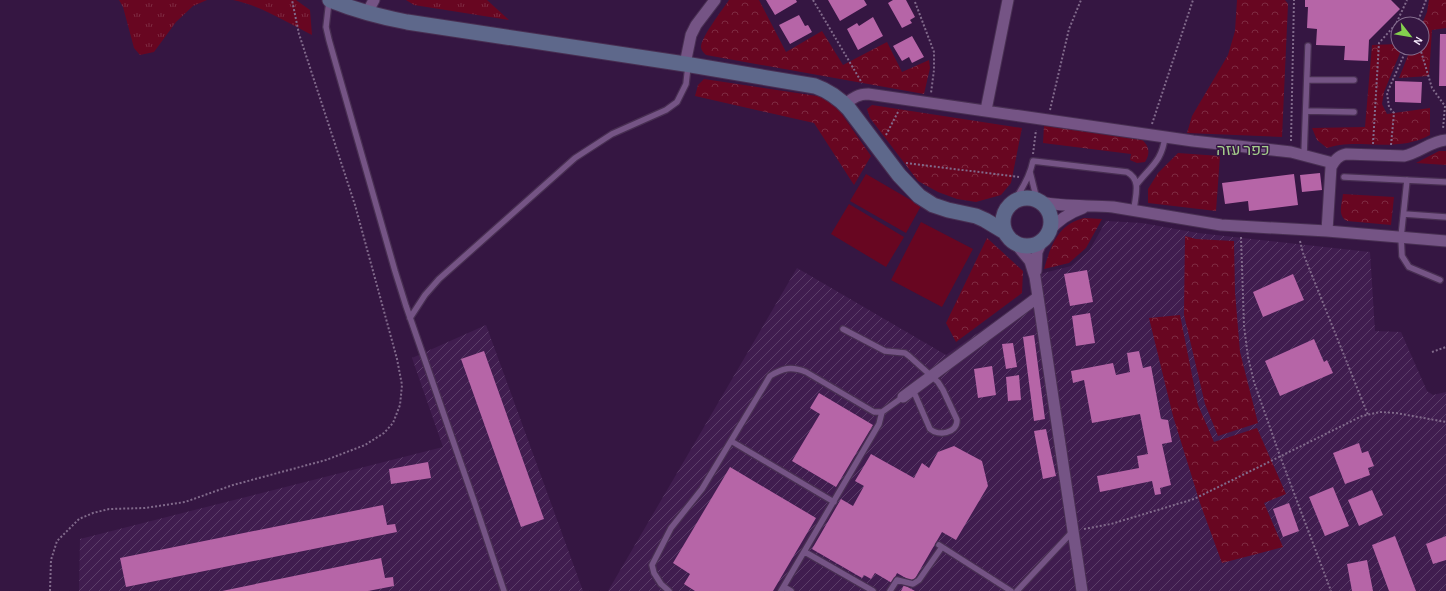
<svg xmlns="http://www.w3.org/2000/svg" width="1446" height="591" viewBox="0 0 1446 591" font-family="'Alegreya Sans',Heebo,sans-serif">
	<style>
		.industrial { fill: url(#industrial-furrows) }
		.grass { fill: url(#grass-tufts) }
		.forest { fill: url(#forest-crowns) }
		.pitch { fill: #680621 }
		.building { fill: #b665a7 }
		.lines { fill: none; stroke-linecap: round; stroke-linejoin: round }
		.lane-casing { stroke: #482f52; stroke-width: 8 }
		.street-casing { stroke: #482f52; stroke-width: 13 }
		.secondary-casing { stroke: #482f52; stroke-width: 17 }
		.path { stroke: #816a8b; stroke-width: 2; stroke-dasharray: 2 2; stroke-linecap: butt }
		.lane { stroke: #755485; stroke-width: 5.5 }
		.street { stroke: #755485; stroke-width: 11 }
		.secondary { stroke: #5e688b; stroke-width: 15 }
		.labels { text-anchor: middle; stroke-width: 3; stroke-linejoin: round; paint-order: stroke }
		.quarter-label { font-size: 16px; fill: #a4cd8b; stroke: #351642 }
	</style>
	<defs>
		<pattern id="industrial-furrows" width="10" height="10" patternUnits="userSpaceOnUse"><rect width="10" height="10" fill="#401d4f"/><path d="M-1 1l2-2M0 10L10 0M9 11l2-2" fill="none" stroke="#5c3e69"/></pattern>
		<pattern id="grass-tufts" width="24" height="20" patternUnits="userSpaceOnUse"><rect width="24" height="20" fill="#680621"/><path d="M3 7l-1-3M5 7V3M7 7l1-3M15 17l-1-3M17 17v-4M19 17l1-3" fill="none" stroke="#7e2b42"/></pattern>
		<pattern id="forest-crowns" width="20" height="18" patternUnits="userSpaceOnUse"><rect width="20" height="18" fill="#680621"/><path d="M2 6a3 3 0 1 1 6 0M12 15a3 3 0 1 1 6 0" fill="none" stroke="#7e2b42"/></pattern>
	</defs>
	<rect width="100%" height="100%" fill="#351642"/>
	<!-- industrial -->
	<path class="industrial" d="M 1106,221 L 1142,223 L 1198,233 L 1370,252 L 1375,331 L 1401,332 L 1427,391 L 1433,395 L 1446,392 L 1446,591 L 608,591 L 797,268 L 946,355 L 1041,289 L 1040,274 L 1071,266 L 1089,251 Z
		M 486,325 L 583,591 L 79,591 L 80,539 L 443,447 L 412,358 Z"/>
	<!-- grass -->
	<path class="grass" d="M 119,0 L 207,0 L 193,6 L 176,22 L 154,52 L 140,55 L 134,48 L 123,7 Z
		M 233,0 L 296,0 L 310,10 L 312,35 C 288,23 259,5 233,0 Z
		M 406,0 L 487,0 L 509,20 L 414,5 Z"/>
	<!-- forest -->
	<path class="forest" d="M 729,0 L 759,0 L 786,52 L 822,31 L 843,65 L 887,42 L 902,72 L 929,60 L 930,68 L 924,94 L 706,55 C 703,52 701,50 701,47 C 701,37 723,9 729,0 Z
		M 1237,0 L 1285,0 L 1288,4 L 1282,137 L 1187,133 L 1192,116 L 1228,55 L 1235,31 Z
		M 1429,0 L 1446,0 L 1446,28 L 1432,30 L 1429,76 L 1399,78 L 1411,48 L 1422,48 L 1422,24 L 1427,12 Z
		M 1398,44 L 1398,48 L 1402,48 L 1384,92 L 1382,104 L 1387,114 L 1430,108 L 1430,135 C 1408,147 1385,145 1361,144 C 1348,144 1339,144 1327,148 L 1317,140 L 1312,128 L 1365,127 L 1372,45 Z
		M 704,79 L 824,97 L 837,107 L 871,156 L 854,185 L 814,123 L 695,96 L 698,85 Z
		M 872,105 L 1022,128 L 1011,183 L 1001,195 L 976,202 L 957,199 L 938,192 L 918,181 L 870,118 L 867,109 Z
		M 1044,125 L 1140,138 C 1149,145 1151,152 1145,162 L 1137,163 L 1130,160 L 1131,154 L 1043,143 Z
		M 1439,151 L 1446,151 L 1446,165 L 1416,163 Z
		M 1178,153 L 1220,156 L 1216,211 L 1148,203 L 1148,189 L 1158,173 Z
		M 1343,194 L 1394,197 L 1391,225 L 1347,221 C 1337,216 1342,204 1343,194 Z
		M 1084,218 L 1102,219 L 1086,248 L 1069,263 L 1044,269 C 1051,246 1057,225 1084,218 Z
		M 1185,236 L 1196,239 L 1234,241 L 1235,292 L 1240,352 L 1258,423 L 1218,436 L 1205,404 L 1184,315 Z
		M 987,238 L 1023,271 L 1022,293 L 956,342 L 946,323 Z
		M 1180,315 L 1198,405 L 1214,442 L 1257,428 L 1286,494 L 1264,503 L 1283,547 L 1222,563 L 1200,503 L 1173,416 L 1149,318 Z"/>
	<!-- pitch -->
	<path class="pitch" d="M 866,174 L 921,206 L 906,233 L 850,201 Z
		M 849,204 L 904,237 L 886,267 L 831,234 Z
		M 921,222 L 973,249 L 942,307 L 891,280 Z"/>
	<!-- building -->
	<path class="building" d="M 766,0 L 796,0 L 797,2 L 775,15 Z
		M 828,0 L 864,0 L 867,5 L 840,21 Z
		M 893,0 L 906,0 L 915,17 L 910,20 L 912,23 L 902,28 L 888,3 Z
		M 1305,0 L 1391,0 L 1400,9 L 1369,40 L 1368,61 L 1344,60 L 1345,46 L 1316,45 L 1317,29 L 1307,28 L 1308,7 L 1305,7 Z
		M 799,15 L 805,26 L 808,25 L 812,32 L 790,44 L 779,25 Z
		M 873,17 L 883,36 L 858,50 L 847,29 L 857,23 L 859,26 Z
		M 1440,34 L 1446,34 L 1446,86 L 1439,86 Z
		M 912,36 L 924,57 L 912,63 L 909,57 L 902,61 L 893,46 Z
		M 1395,81 L 1422,82 L 1421,103 L 1395,102 Z
		M 1320,173 L 1322,190 L 1302,192 L 1300,175 Z
		M 1294,174 L 1298,205 L 1249,211 L 1248,201 L 1225,204 L 1222,183 Z
		M 1087,270 L 1093,302 L 1070,306 L 1064,274 Z
		M 1293,274 L 1304,300 L 1263,317 L 1253,292 Z
		M 1090,313 L 1095,343 L 1076,346 L 1072,316 Z
		M 1034,335 L 1045,419 L 1034,421 L 1023,337 Z
		M 1314,339 L 1324,362 L 1327,360 L 1333,373 L 1280,396 L 1265,361 Z
		M 1013,343 L 1017,367 L 1006,369 L 1002,344 Z
		M 484,351 L 544,519 L 521,527 L 461,359 Z
		M 1139,351 L 1143,368 L 1151,366 L 1161,419 L 1168,420 L 1172,442 L 1162,444 L 1171,485 L 1160,488 L 1161,494 L 1155,495 L 1152,481 L 1100,492 L 1097,476 L 1139,468 L 1137,456 L 1148,454 L 1140,414 L 1092,423 L 1084,380 L 1073,383 L 1071,371 L 1113,363 L 1116,375 L 1130,372 L 1127,353 Z
		M 992,366 L 996,395 L 978,398 L 974,369 Z
		M 1019,375 L 1021,400 L 1008,401 L 1006,377 Z
		M 819,393 L 873,425 L 836,487 L 792,461 L 820,414 L 810,408 Z
		M 1046,429 L 1056,476 L 1043,479 L 1034,431 Z
		M 1359,443 L 1362,453 L 1368,451 L 1374,466 L 1368,468 L 1370,475 L 1345,484 L 1333,453 Z
		M 954,446 L 982,461 L 988,486 L 956,540 L 942,532 L 913,582 L 897,573 L 892,583 L 875,573 L 871,579 L 864,575 L 862,578 L 812,549 L 841,499 L 853,506 L 864,486 L 855,481 L 871,454 L 914,478 L 922,463 L 929,468 L 938,452 Z
		M 428,462 L 431,478 L 391,484 L 389,469 Z
		M 730,467 L 816,518 L 773,591 L 695,591 L 684,584 L 690,574 L 673,563 Z
		M 1333,487 L 1349,526 L 1325,536 L 1309,497 Z
		M 1372,490 L 1383,515 L 1359,526 L 1348,500 Z
		M 1289,503 L 1299,531 L 1283,537 L 1273,509 Z
		M 383,505 L 387,525 L 395,524 L 397,532 L 126,587 L 120,558 Z
		M 1395,536 L 1416,591 L 1389,591 L 1372,545 Z
		M 1446,536 L 1446,560 L 1433,564 L 1426,544 Z
		M 381,558 L 385,578 L 393,577 L 394,586 L 368,591 L 222,591 Z
		M 1367,560 L 1373,591 L 1352,591 L 1347,564 Z
		M 904,585 L 915,591 L 901,591 Z"/>
	<g class="lines">
		<!-- lane casing -->
		<g class="lane-casing">
			<path id="lane" d="M 329,1 L 326,27 L 329,40 L 395,271 L 406,306 L 474,501 L 504,591
				M 1307,80 L 1354,80
				M 1306,111 L 1354,112
				M 1304,155 L 1308,46
				M 1030,172 L 1037,200
				M 1344,177 L 1446,182
				M 1407,180 L 1401,237 L 1402,256 L 1409,267 L 1440,280
				M 1137,184 C 1151,166 1162,161 1165,137
				M 1014,201 C 1023,188 1030,176 1033,161 L 1127,172 C 1142,180 1135,196 1134,210
				M 1404,214 L 1446,217
				M 410,318 L 425,295 L 439,279 L 575,158 L 612,134 L 666,110 L 677,102 L 686,84 L 688,66
				M 843,329 L 885,351 L 905,353 L 909,356 L 938,382 L 943,390 L 957,420 C 957,434 938,436 930,429 L 913,390
				M 731,441 L 834,502
				M 939,545 L 1011,591
				M 805,552 L 873,591
				M 784,587 L 791,591
				M 669,591 L 661,584 L 654,573 L 652,565 L 671,528 L 702,489 L 770,376 C 783,368 791,366 806,372 L 874,412 L 882,412 L 903,397
				M 781,591 L 879,424 L 882,412
				M 890,591 L 897,580 L 913,584 L 919,580 L 942,547
				M 1017,591 L 1073,531"/>
		</g>
		<!-- street casing -->
		<g class="street-casing">
			<path id="street" d="M 367,13 L 374,0
				M 685,64 L 691,35 L 696,25 L 715,0
				M 845,104 C 853,98 858,94 868,94 L 1193,141 L 1291,152 L 1333,163
				M 986,110 L 1008,0
				M 1041,202 C 1065,207 1089,205 1113,207 L 1221,225 L 1327,231 L 1446,241
				M 1049,231 C 1059,219 1069,213 1083,208
				M 1327,231 L 1331,167 C 1335,160 1338,156 1346,154 L 1404,156 C 1419,153 1431,141 1446,140
				M 1016,244 L 1030,261 L 1035,277 L 1082,591
				M 1036,271 L 1037,252 L 1042,241
				M 903,397 L 1038,297"/>
		</g>
		<!-- secondary casing -->
		<g class="secondary-casing">
			<path id="secondary" d="M 330,0 C 355,10 381,17 407,22 L 685,64 L 815,86 C 829,91 839,98 849,109 L 899,175 L 919,196 L 933,205 L 948,210 L 976,216 L 985,220 L 1005,232
				M1003 222a24 24 0 1 1 48 0a24 24 0 1 1-48 0Z"/>
		</g>
		<!-- path -->
		<path class="path" d="M 813,0 L 862,83
			M 915,2 L 934,52 L 934,70 L 931,93
			M 1417,24 L 1426,0
			M 1420,48 L 1432,88 L 1445,106 L 1443,129
			M 1050,110 L 1069,29 L 1081,0
			M 1152,124 L 1193,0
			M 886,135 L 899,110
			M 1291,141 L 1294,0
			M 1373,144 L 1379,43 L 1396,24 L 1407,0
			M 1391,145 L 1394,113 L 1389,107 L 1387,93 L 1407,48
			M 1033,154 L 1036,130
			M 906,163 L 1019,177
			M 1241,237 L 1244,326 L 1248,357 L 1254,382 L 1280,456 L 1331,591
			M 1300,241 L 1303,253 L 1368,415
			M 1432,352 L 1446,347
			M 1084,529 L 1111,524 L 1194,499 L 1362,416 L 1380,412 L 1396,413 L 1446,422
			M 50,591 L 51,560 L 57,541 L 79,519 L 93,513 L 109,509 L 145,508 L 185,502 L 233,485 L 326,460 L 365,445 L 384,433 L 393,423 L 400,405 L 402,385 L 397,359 L 355,205 L 299,34 L 292,0"/>
		<!-- lane -->
		<use href="#lane" class="lane"/>
		<!-- street -->
		<use href="#street" class="street"/>
		<!-- secondary -->
		<use href="#secondary" class="secondary"/>
	</g>
	<g class="labels">
		<!-- quarter labels -->
		<g class="quarter-label">
			<text x="1243" y="155">כפר עזה</text>
		</g>
	</g>
	<!-- north arrow -->
	<g transform="translate(1410 36) rotate(121)"><circle r="19" fill="#351642" stroke="#836c8d"/>
	<path d="M0-3L7 15L0 10L-7 15Z" fill="#84d04e"/>
	<text y="-6" font-size="11" font-weight="bold" text-anchor="middle" fill="#f8edfd">N</text>
	</g>
</svg>
